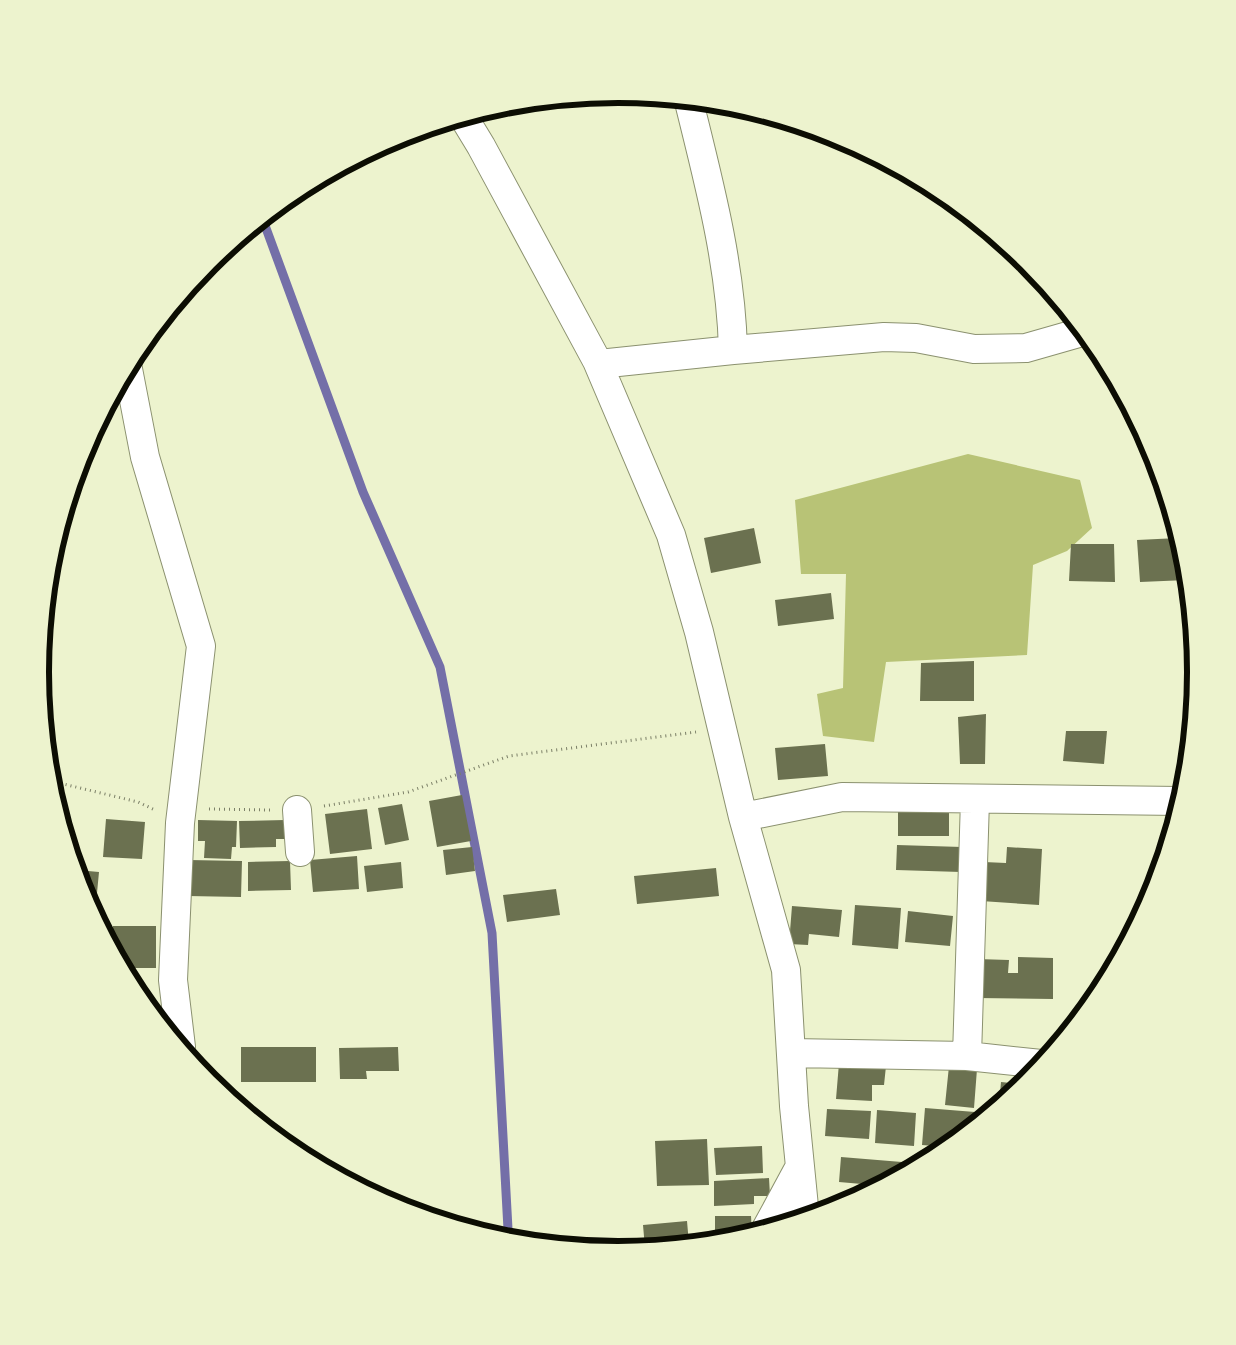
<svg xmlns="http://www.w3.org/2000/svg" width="1236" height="1345" viewBox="0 0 1236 1345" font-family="'Work Sans',sans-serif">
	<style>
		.green { fill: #b8c376 }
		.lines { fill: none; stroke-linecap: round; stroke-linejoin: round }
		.stream { stroke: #746fa8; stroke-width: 9 }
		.building { fill: #6b7150 }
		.minor-casing { stroke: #8b916f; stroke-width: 30 }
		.path { stroke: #7b7f67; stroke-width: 3; stroke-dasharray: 1 4; stroke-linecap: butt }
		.minor { stroke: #fff; stroke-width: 28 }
		.rim { fill: none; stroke: #0c0d03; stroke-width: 6 }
	</style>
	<rect width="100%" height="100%" fill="#edf3ce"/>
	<!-- green -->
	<path class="green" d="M 968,454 L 1080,480 L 1092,528 L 1067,551 L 1033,565 L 1027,655 L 886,662 L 874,742 L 823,736 L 817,694 L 843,688 L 846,574 L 801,574 L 795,500 Z"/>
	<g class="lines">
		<!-- stream -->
		<path class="stream" d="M 263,220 L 363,492 L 440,667 L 492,933 L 508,1229 L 507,1239"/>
	</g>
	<!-- building -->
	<path class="building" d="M 754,528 L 761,563 L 711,573 L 704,538 Z
		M 1178,538 L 1185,560 L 1187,580 L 1140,582 L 1137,540 Z
		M 1071,544 L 1114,544 L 1115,582 L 1069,581 Z
		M 831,593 L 834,619 L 778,626 L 775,600 Z
		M 974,661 L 974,701 L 920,701 L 921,663 Z
		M 986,714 L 985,764 L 960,764 L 958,717 Z
		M 1066,731 L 1107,731 L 1104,764 L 1063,761 Z
		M 825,744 L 828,776 L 778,780 L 775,748 Z
		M 462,795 L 471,841 L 437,847 L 429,801 Z
		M 402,804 L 409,840 L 385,845 L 378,808 Z
		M 898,806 L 949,807 L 949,836 L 898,836 Z
		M 367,809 L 372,849 L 330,854 L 325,814 Z
		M 106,819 L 145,822 L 142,859 L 103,857 Z
		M 198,820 L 237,821 L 236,847 L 232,847 L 231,859 L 204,858 L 205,841 L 198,841 Z
		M 285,820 L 286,839 L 276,839 L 276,847 L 240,848 L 239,821 Z
		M 897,845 L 962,847 L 961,872 L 896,870 Z
		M 472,847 L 475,871 L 446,875 L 443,850 Z
		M 1007,847 L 1042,849 L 1039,905 L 981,901 L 984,862 L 1006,863 Z
		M 357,856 L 359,889 L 313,892 L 310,860 Z
		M 189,860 L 242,861 L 241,897 L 188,896 Z
		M 290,861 L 291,890 L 248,891 L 248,862 Z
		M 401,862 L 403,888 L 367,892 L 364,866 Z
		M 716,868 L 719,896 L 637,904 L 634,876 Z
		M 77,870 L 99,872 L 95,914 L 84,893 Z
		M 556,889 L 560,915 L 507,922 L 503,895 Z
		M 1140,896 L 1151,896 L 1141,915 Z
		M 855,905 L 901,908 L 898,949 L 852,945 Z
		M 792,906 L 842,910 L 839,937 L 809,934 L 808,945 L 789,944 Z
		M 908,911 L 953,916 L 950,946 L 905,942 Z
		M 113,926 L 156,926 L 156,968 L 124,968 L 113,947 Z
		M 1018,957 L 1053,958 L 1053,999 L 977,998 L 977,959 L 1009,960 L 1008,973 L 1018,973 Z
		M 241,1047 L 316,1047 L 316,1082 L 241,1082 Z
		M 398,1047 L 399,1071 L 366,1071 L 367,1079 L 340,1079 L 339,1048 Z
		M 839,1063 L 886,1066 L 884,1085 L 872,1085 L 872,1101 L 836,1099 Z
		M 949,1066 L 977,1069 L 974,1108 L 945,1105 Z
		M 1001,1082 L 1021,1084 L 1021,1086 L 999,1104 Z
		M 925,1108 L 975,1112 L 974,1124 L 946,1147 L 922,1145 Z
		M 827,1109 L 871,1111 L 869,1139 L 825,1136 Z
		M 877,1110 L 916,1113 L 914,1146 L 875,1143 Z
		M 707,1139 L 709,1185 L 657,1186 L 655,1141 Z
		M 762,1146 L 763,1173 L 716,1175 L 714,1148 Z
		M 841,1157 L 914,1163 L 913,1167 L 861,1195 L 862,1184 L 839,1182 Z
		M 769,1178 L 770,1196 L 754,1196 L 754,1204 L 714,1206 L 714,1181 Z
		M 715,1216 L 751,1216 L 752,1233 L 734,1236 L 735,1238 L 730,1239 L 715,1241 Z
		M 687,1221 L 689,1244 L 645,1248 L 643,1225 Z"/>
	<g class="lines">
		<!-- minor casing -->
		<g class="minor-casing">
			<path id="minor" d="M 689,102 C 709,183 731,265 733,350
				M 464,118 L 481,146 L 597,361 L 671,535 L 699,632 L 743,817 L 786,970 L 794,1106 L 805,1217
				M 599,364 L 733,350 L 884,337 L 916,338 L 974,349 L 1026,348 L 1082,332
				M 128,369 L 145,457 L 201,646 L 180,823 L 173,980 L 181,1047
				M 297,810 L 300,852
				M 743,817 L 842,797 L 1180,801
				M 791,1053 L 967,1056 L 1041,1064
				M 967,1056 L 975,800
				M 766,1229 L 799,1168"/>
		</g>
		<!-- path -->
		<path class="path" d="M 51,781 L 138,802 L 155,810
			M 324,806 L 408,792 L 509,756 L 696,732
			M 209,809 L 270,810"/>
		<!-- minor -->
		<use href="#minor" class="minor"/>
	</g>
	<!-- crop -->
	<path d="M0 0H1236V1345H0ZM49 672a569 569 0 1 1 1138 0a569 569 0 1 1-1138 0Z" fill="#edf3ce" fill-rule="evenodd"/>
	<path class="rim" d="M49 672a569 569 0 1 1 1138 0a569 569 0 1 1-1138 0Z"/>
</svg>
